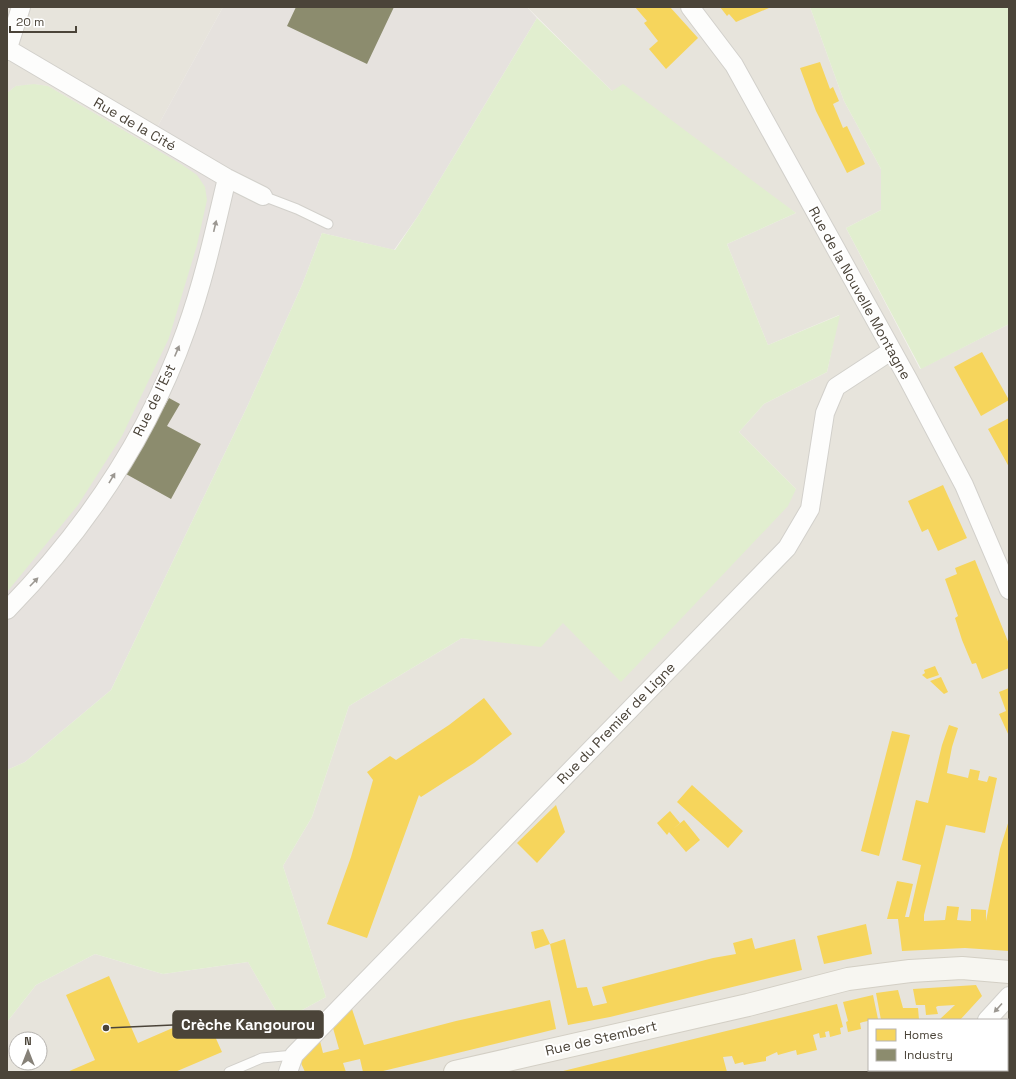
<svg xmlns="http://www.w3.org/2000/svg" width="1016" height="1079" viewBox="0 0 1016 1079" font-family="'Space Grotesk',sans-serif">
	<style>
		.residential { fill: #e7e4dc; fill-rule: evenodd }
		.industrial { fill: #e6e2de }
		.green { fill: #e1eecf }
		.homes { fill: #f6d55c }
		.industry { fill: #8c8c6e }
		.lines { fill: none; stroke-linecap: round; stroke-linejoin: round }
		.lane-casing { stroke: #d2d0cb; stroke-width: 11 }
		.street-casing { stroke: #d2d0cb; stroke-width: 20 }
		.secondary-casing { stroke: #d3cfc5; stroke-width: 24 }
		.lane { stroke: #fdfdfc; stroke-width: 9 }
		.street { stroke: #fdfdfc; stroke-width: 18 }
		.secondary { stroke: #f7f6f1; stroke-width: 22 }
		.oneway { fill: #9b9791 }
		.labels { text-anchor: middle; stroke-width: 4; stroke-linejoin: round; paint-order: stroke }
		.street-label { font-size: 14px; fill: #4b4439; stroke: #fff }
		.leader { fill: none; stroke: #4b4439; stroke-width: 1.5 }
		.callout-dot { fill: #4b4439; stroke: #fff; stroke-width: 1.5 }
		.callout { fill: #4b4439; stroke: #4b4439; stroke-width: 1.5 }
		.callout-label { font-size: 15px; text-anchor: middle; font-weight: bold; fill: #fff }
	</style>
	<rect width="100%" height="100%" fill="#f4f2ee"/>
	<!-- residential -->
	<path class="residential" d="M 7,7 L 223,7 L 148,144 L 48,86 L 34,84 L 16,86 L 7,93 Z
		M 527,7 L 810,7 L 844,101 L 881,169 L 881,210 L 846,228 L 920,369 L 1009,324 L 1009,1072 L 7,1072 L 7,1022 L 36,985 L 95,954 L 163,974 L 248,962 L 282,1021 L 326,997 L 283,866 L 312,817 L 349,706 L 462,638 L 541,646 L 563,622 L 796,489 L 739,432 L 764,404 L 827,372 L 839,315 L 768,345 L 727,244 L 796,213 L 612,91 ZM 869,1020 L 1007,1020 L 1007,1070 L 869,1070 ZM 16,1039 L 40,1039 L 40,1063 L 16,1063 Z"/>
	<!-- industrial -->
	<path class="industrial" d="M 223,7 L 527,7 L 537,18 L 418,216 L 394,250 L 322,233 L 302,285 L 247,407 L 111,690 L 25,762 L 7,770 L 7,93 L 16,86 L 34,84 L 48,86 L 148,144 Z"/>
	<!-- green -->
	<path class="green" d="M 810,7 L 1009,7 L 1009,324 L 921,369 L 846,228 L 881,210 L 881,169 L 844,101 Z
		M 537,18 L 612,91 L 623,84 L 796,213 L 727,244 L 768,345 L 840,315 L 827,372 L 764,404 L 739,432 L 796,489 L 788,506 L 621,682 L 563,623 L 541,647 L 462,638 L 349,706 L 312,817 L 283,866 L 326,997 L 282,1021 L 248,962 L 163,974 L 95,954 L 36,985 L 7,1022 L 7,770 L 25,762 L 111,690 L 247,407 L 302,285 L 322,233 L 395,250 L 418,216 Z
		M 34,84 L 48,86 L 181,164 L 197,175 L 205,187 L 207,200 L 197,245 L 169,338 L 122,436 L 78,505 L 7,592 L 7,93 L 16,86 Z"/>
	<!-- homes -->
	<path class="homes" d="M 635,7 L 670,7 L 698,38 L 666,69 L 649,49 L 658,41 L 644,23 L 647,21 Z
		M 720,7 L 768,7 L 769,8 L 736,22 L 729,14 L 727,16 Z
		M 820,62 L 830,89 L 833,87 L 839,101 L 833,104 L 843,128 L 847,126 L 865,164 L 847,173 L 816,111 L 800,68 Z
		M 982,352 L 1009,400 L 981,416 L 954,367 Z
		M 1009,418 L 1009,467 L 988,429 Z
		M 943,485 L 967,538 L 938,551 L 928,529 L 922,532 L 908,501 Z
		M 975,560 L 1009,644 L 1009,668 L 982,679 L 976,663 L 972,664 L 962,640 L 955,618 L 958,616 L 945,579 L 957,574 L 955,568 Z
		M 935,666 L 939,675 L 927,679 L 922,675 L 925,673 L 924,670 Z
		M 941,677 L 948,692 L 944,694 L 930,681 Z
		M 1009,688 L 1009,736 L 999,714 L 1006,711 L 999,692 Z
		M 484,698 L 512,734 L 474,763 L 421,797 L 419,795 L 367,938 L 327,924 L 351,857 L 373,780 L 367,772 L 390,756 L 396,760 L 449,725 Z
		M 949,725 L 958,728 L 952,747 L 947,773 L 968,778 L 970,769 L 980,771 L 978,780 L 987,782 L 989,776 L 997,778 L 985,833 L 946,825 L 924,915 L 924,921 L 945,920 L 947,906 L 959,907 L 957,920 L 971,921 L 971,909 L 986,910 L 986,921 L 1000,849 L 1009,820 L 1009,951 L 965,948 L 902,951 L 898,919 L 887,919 L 897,881 L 913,884 L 905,917 L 909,917 L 921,865 L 902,860 L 916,800 L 928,803 L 942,745 Z
		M 892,731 L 910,735 L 879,856 L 861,851 Z
		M 692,785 L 743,831 L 728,848 L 677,802 Z
		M 556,805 L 565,832 L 537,863 L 517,843 Z
		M 670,811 L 680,823 L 673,829 L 684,820 L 700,840 L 686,852 L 669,832 L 667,835 L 657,823 Z
		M 866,924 L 872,954 L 824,964 L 817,936 Z
		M 543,929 L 550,944 L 535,949 L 531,932 Z
		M 752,938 L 755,949 L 795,939 L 802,970 L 610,1017 L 568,1025 L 550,944 L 565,939 L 577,988 L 587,987 L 593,1006 L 607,1003 L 602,987 L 713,958 L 736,954 L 733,943 Z
		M 109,976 L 138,1043 L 205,1014 L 222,1052 L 175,1072 L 67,1072 L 95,1060 L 66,995 Z
		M 976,985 L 982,996 L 960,1020 L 939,1020 L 955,1005 L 938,1006 L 936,1007 L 938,1014 L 926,1015 L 925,1005 L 916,1005 L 913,989 Z
		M 898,990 L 903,1008 L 918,1008 L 919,1020 L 881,1020 L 876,993 Z
		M 873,995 L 878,1019 L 863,1022 L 860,1023 L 861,1029 L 848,1032 L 846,1022 L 848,1021 L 843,1002 Z
		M 550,1000 L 556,1029 L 540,1033 L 379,1072 L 363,1072 L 360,1059 L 343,1063 L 346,1072 L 305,1072 L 300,1061 L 320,1041 L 323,1053 L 339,1049 L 333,1028 L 352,1009 L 364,1045 L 456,1021 Z
		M 837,1004 L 843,1027 L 840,1028 L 841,1034 L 830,1037 L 829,1031 L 825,1032 L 826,1037 L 820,1038 L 819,1033 L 813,1035 L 817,1050 L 797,1055 L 796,1050 L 778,1055 L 777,1052 L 766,1057 L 766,1061 L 744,1065 L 743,1062 L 735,1064 L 732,1056 L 723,1057 L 727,1072 L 559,1072 Z
		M 1009,1025 L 1009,1072 L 966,1072 L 968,1070 L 1007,1070 L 1007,1027 Z
		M 879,1070 L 916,1070 L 914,1072 L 877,1072 Z"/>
	<!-- industry -->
	<path class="industry" d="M 296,7 L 394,7 L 367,64 L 287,26 Z
		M 169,398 L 180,404 L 167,426 L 201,444 L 171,499 L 126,474 Z"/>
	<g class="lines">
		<!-- lane casing -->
		<g class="lane-casing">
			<path id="lane" d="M 263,196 L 297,209 L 328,224
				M 229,1072 L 262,1058 L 294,1055"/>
		</g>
		<!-- street casing -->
		<g class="street-casing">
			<path id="street" d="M 690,7 L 734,65 L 908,379 L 964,485 L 1009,590
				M 8,49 L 227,178 L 263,196
				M 7,51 L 21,7
				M 7,610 C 85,530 149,435 186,330 C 204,280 215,229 227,178
				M 987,1020 L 1009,996
				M 288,1072 L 294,1055 L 787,548 L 810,509 L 825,413 L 836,387 L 891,351
				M 940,1072 L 941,1070"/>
		</g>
		<!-- secondary casing -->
		<g class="secondary-casing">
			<path id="secondary" d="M 455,1072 L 748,1005 L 848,979 L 910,971 L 962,968 L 1009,972"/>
		</g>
		<!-- lane -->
		<use href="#lane" class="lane"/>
		<!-- street -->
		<use href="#street" class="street"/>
		<!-- secondary -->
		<use href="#secondary" class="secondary"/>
	</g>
	<!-- one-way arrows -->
	<defs><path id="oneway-solid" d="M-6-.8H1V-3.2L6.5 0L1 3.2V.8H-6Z"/></defs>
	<g class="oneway">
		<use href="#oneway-solid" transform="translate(215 226) rotate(-77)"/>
		<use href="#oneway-solid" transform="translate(177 351) rotate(-67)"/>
		<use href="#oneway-solid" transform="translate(112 478) rotate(-59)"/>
		<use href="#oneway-solid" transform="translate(34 582) rotate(-46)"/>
		<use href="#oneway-solid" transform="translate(998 1008) rotate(132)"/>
	</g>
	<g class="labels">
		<!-- street labels -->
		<g class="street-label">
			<text transform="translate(135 124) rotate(30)" y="5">Rue de la Cité</text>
			<text transform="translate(860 293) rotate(61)" y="5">Rue de la Nouvelle Montagne</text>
			<text transform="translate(154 400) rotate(-64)" y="5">Rue de l'Est</text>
			<text transform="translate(616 723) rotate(-46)" y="5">Rue du Premier de Ligne</text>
			<text transform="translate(601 1038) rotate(-13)" y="5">Rue de Stembert</text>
		</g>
	</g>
	<!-- callouts -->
	<path class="leader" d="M106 1028L173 1025"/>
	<circle class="callout-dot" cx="106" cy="1028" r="4"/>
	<rect class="callout" x="173" y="1011" width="150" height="27" rx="4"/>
	<g class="callout-label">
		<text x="248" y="1030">Crèche Kangourou</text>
	</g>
	<!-- border -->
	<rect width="1016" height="1079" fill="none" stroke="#4b4439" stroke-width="16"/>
	<!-- legend -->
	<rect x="868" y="1019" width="140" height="52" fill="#ffffff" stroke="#b7b4b0"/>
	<rect x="876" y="1029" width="20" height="12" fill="#f6d55c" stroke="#b7b4b0"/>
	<text x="904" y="1039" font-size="12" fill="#4b4439">Homes</text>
	<rect x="876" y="1049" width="20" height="12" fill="#8c8c6e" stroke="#b7b4b0"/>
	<text x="904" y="1059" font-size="12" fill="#4b4439">Industry</text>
	<!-- north arrow -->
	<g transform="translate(28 1051)"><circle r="19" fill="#ffffff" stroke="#b7b4b0"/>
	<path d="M0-3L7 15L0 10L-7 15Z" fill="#868178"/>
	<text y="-6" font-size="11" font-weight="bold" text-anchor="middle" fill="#4b4439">N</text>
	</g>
	<!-- scale -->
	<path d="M10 26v6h66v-6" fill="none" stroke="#4b4439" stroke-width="2"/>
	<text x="16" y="26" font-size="12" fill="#4b4439" stroke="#ffffff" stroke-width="3" paint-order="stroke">20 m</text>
</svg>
